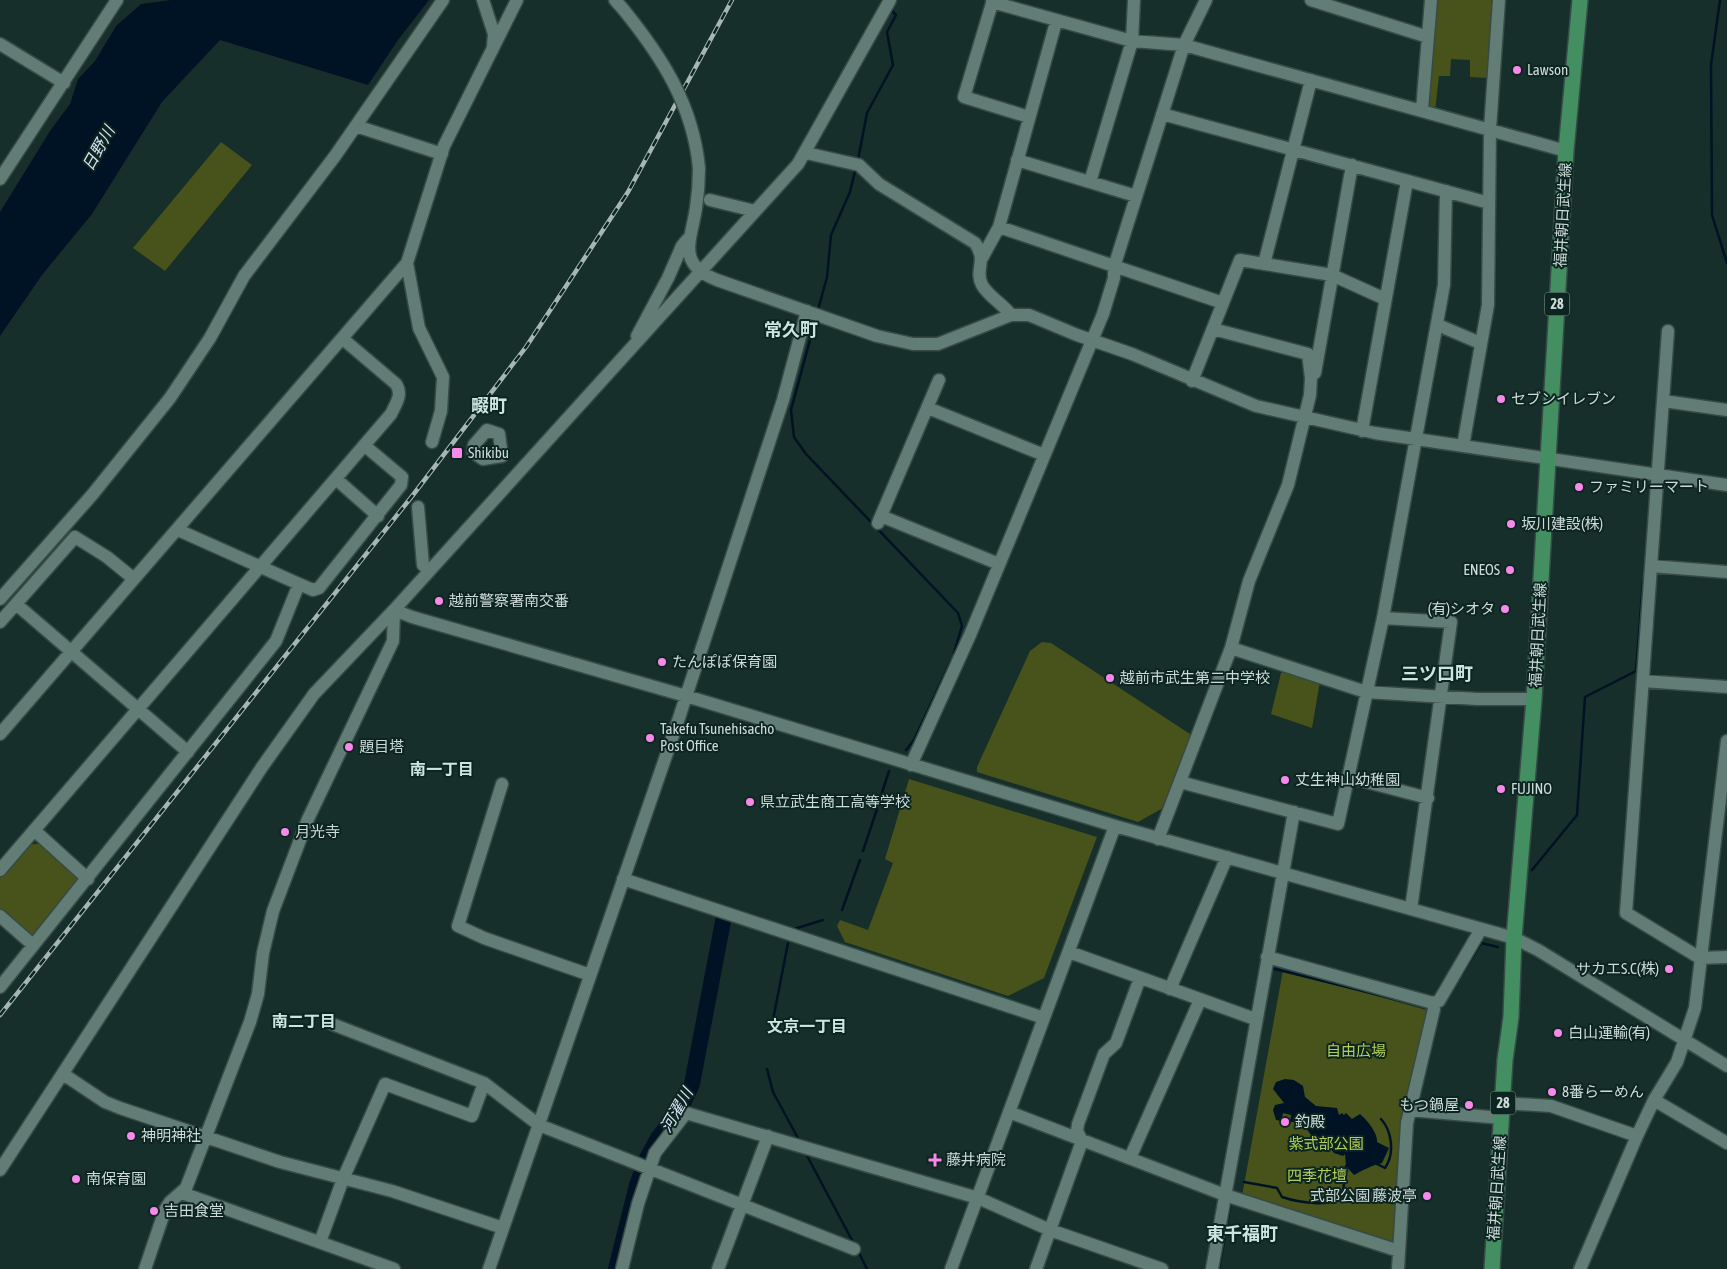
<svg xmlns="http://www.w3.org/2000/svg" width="1727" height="1269" viewBox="0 0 1727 1269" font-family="'Asap Condensed','Noto Sans JP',sans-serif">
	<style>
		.green { fill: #47531a }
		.water { fill: #001324 }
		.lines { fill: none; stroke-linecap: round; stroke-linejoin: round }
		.stream { stroke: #001324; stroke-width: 2.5 }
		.river { stroke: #001324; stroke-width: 16 }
		.minor-casing { stroke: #364a46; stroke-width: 15 }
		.major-casing { stroke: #364a46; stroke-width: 18 }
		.minor { stroke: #627c76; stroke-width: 12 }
		.major { stroke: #448f61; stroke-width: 15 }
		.rail-casing { stroke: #a6b6b3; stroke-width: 4.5 }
		.rail { stroke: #0d2521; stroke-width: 2.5; stroke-dasharray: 8; stroke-linecap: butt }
		.minor-bridge-casing { stroke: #364a46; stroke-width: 15; stroke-linecap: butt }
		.minor-bridge { stroke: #627c76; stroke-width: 12 }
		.poi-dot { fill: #f888ea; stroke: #0d2521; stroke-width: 2 }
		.labels { text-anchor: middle; stroke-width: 4; stroke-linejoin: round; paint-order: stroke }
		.shield { fill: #0d2521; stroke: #93a4a1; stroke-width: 1 }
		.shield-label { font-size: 14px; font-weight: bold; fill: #cddbd8 }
		.poi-label { font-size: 15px; fill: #cddbd8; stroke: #0d2521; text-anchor: start }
		.street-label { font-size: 15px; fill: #cddbd8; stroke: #0d2521 }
		.park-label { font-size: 15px; fill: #b5cf58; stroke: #0d2521 }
		.water-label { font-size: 16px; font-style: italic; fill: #d2e5f5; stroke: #0d2521 }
		.neighbourhood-label { font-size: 16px; font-weight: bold; fill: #cae6df; stroke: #0d2521 }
		.quarter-label { font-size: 18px; font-weight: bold; fill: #cae6df; stroke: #0d2521 }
	</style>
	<rect width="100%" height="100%" fill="#172f2a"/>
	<!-- green -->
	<path class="green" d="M 1436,0 L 1492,0 L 1487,78 L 1470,77 L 1470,60 L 1451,59 L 1450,76 L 1439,76 L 1435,111 L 1427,109 Z
		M 221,142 L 252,165 L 165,271 L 133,248 Z
		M 1042,642 L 1051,643 L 1193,736 L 1163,808 L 1138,822 L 977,772 L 977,767 L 1030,651 Z
		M 1286,670 L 1320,681 L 1312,728 L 1271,714 L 1281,673 Z
		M 909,779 L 1097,837 L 1044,978 L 1008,996 L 845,942 L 837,926 L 840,920 L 868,930 L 893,863 L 885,859 Z
		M 43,843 L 80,876 L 81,883 L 35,937 L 30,936 L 0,911 L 0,877 L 27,845 Z
		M 1283,970 L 1430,1011 L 1402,1112 L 1395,1240 L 1390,1244 L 1242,1196 Z"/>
	<!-- water -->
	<path class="water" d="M 171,0 L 429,0 L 398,40 L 368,85 L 220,40 L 162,102 L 92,214 L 42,275 L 0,336 L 0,212 L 50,131 L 70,104 L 78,79 L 95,61 L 116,26 L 141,4 Z
		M 1285,1079 L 1294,1080 L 1303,1086 L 1305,1097 L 1316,1106 L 1337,1108 L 1339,1115 L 1342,1113 L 1344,1115 L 1346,1113 L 1352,1119 L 1360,1114 C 1367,1120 1378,1133 1377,1142 L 1389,1148 L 1382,1163 C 1373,1165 1363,1170 1354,1175 L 1346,1166 L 1345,1154 L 1343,1156 L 1334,1153 C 1327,1145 1327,1137 1314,1139 L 1300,1120 L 1299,1122 L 1290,1122 L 1291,1115 L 1283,1113 L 1281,1121 L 1276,1120 L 1273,1110 L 1275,1105 L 1284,1103 L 1273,1089 L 1276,1082 Z"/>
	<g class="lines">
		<!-- stream -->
		<path class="stream" d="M 1720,0 L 1711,65 L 1712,215 L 1727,263
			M 858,160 L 867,113 L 893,65 L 887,32 L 896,15 L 889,8
			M 818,310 L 827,277 L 831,235 L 850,192 L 856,167
			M 816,318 L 791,410 L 794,437 L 806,454 L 958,613 L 962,626 L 954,653
			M 906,750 L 914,740 L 951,661
			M 880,799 L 889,771
			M 863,851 L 877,809
			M 1532,870 L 1577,815 L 1585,697 L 1636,671 L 1643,582 L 1645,579
			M 842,910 L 860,860
			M 794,929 L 823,920
			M 1271,968 L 1407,1002
			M 1462,974 L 1481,943 L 1498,947
			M 772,1025 L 788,943
			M 767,1069 L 773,1092 L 799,1140
			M 805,1152 L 854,1244
			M 1377,1164 L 1385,1168 C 1395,1154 1392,1131 1381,1119
			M 1244,1182 L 1277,1188 L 1282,1197 C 1294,1201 1336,1210 1342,1194 C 1345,1185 1344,1175 1346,1166
			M 858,1251 L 867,1269
			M 1219,1269 L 1231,1201"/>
		<!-- river -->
		<path class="river" d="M 616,1269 L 637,1185 L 646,1160 L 658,1138 L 680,1110 L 692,1084 L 724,916"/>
		<!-- minor casing -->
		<g class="minor-casing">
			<path id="minor" d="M 483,0 L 494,34 L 493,46
				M 615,0 L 623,9
				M 993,0 L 964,97 L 1029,117
				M 1311,0 L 1428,37
				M 992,2 L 1132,41 L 1184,45 L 1566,151
				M 0,44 L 64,83
				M 1422,110 L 1431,0
				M 1162,114 L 1489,203
				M 356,126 L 442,154
				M 806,153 L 859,165 L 879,184 L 975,243 C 988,261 974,270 982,285 C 989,297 1003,304 1011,315
				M 1017,160 L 1136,196
				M 699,168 C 699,182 698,195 696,208 C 691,241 676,264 717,280 L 877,336 L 913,344 L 938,344 L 1011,315 L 1029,315 L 1077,335 L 1132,354 L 1256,406 L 1375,433 L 1727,485
				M 0,179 L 117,0
				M 1090,182 L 1132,41 L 1134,0
				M 710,200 L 755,211
				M 999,227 L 1223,303
				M 982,258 L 999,227 L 1056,22
				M 407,263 L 419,328 L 443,377 L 441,411 L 432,442
				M 1264,264 L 1311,80
				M 1438,325 L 1480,343
				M 1668,331 L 1626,913 L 1700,958 L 1727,957
				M 637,336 L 668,278 L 682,246 L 688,239
				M 1315,373 L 1352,165
				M 1192,381 L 1240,260 L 1332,275 L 1385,299
				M 1664,401 L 1727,410
				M 928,408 L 1044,455
				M 487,430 L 499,434 L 502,456 L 483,459 L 473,452 L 474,445 Z
				M 1362,431 L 1407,181
				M 1463,446 L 1488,305 L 1490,129 L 1499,0
				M 336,479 L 378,516
				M 418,507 L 423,565 L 429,571
				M 881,516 L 999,564
				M 878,523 L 939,380
				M 178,530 L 299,584 L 313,590 L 319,588 L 401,485 L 402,477 L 364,445
				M 1651,566 L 1727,572
				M 0,599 L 92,495 L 170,398 L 210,338 L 244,276 L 335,156 L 443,0
				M 16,604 L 188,752
				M 1383,618 L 1451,622 L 1411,909
				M 0,622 L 75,537 L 107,557 L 134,579
				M 1231,648 L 1366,692 L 1477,699 L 1534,699
				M 1643,681 L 1727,687
				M 0,734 L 407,263 L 444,146 L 517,0
				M 911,765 L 970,635 L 1103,314 L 1114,278 L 1114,267 L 1184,45 L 1206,0
				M 1348,777 L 1428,798
				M 1180,782 L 1338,824 L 1383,618 L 1444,285 L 1446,191
				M 502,784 L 458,926 L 484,938 L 590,975
				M 34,830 L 88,879
				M 1158,839 L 1231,648 L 1249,581 L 1288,485 L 1310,395 L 1311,378 L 1308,354 L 1213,329
				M 0,870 L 391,414 C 396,403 403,395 396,384 L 343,339
				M 623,879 L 1044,1018
				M 0,916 L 33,945
				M 1069,952 L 1255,1019
				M 1267,957 L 1433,1003 L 1439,1001 L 1481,929
				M 0,987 L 276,641 L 299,584
				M 1170,989 L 1227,857
				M 332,1024 L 484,1083 L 539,1125 L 854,1249
				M 63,1074 L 105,1102 L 120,1108 L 280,1162 L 392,1191 L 503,1228
				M 1654,1100 L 1727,1143
				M 1503,1103 L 1551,1106 L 1637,1136
				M 1409,1110 L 1501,1118
				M 1009,1112 L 1225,1195 L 1399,1251
				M 1130,1158 L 1200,1000
				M 0,1170 L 262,767 L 314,694 L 394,610 L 798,164 L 890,0
				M 182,1193 L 394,1269
				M 320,1242 L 343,1179 L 385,1084 L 472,1116 L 484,1083
				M 145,1269 L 165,1210 L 170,1202 L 186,1188 L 250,1022 L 258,994 L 263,953 L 273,911 L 308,819 L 393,641 L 394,610 L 412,617 L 686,696 L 1115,826 L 1514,938 L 1538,950 L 1727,1066
				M 489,1269 L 677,724 L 783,400 L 807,311
				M 622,1269 L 638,1204 L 655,1153 L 686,1113 L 978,1198 L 1050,1230 L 1162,1269
				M 718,1269 L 768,1136
				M 951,1269 L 1115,826
				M 1036,1269 L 1082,1141 L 1077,1131 L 1078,1124 L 1104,1054 L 1116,1043 L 1140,978
				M 1212,1269 L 1294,812
				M 1398,1269 L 1407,1123 L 1434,1009 L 1433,1003
				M 1580,1269 L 1637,1136 L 1654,1100 L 1677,1062 L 1695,1008 L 1727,741"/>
		</g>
		<!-- major casing -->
		<g class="major-casing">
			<path id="major" d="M 1492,1269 L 1505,1060 L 1511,1017 L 1514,938 L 1534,699 L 1566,151 L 1580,0"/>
		</g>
		<!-- minor -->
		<use href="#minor" class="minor"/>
		<!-- major -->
		<use href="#major" class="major"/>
		<!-- rail casing -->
		<g class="rail-casing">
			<path id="rail" d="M 0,1015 L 413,495 L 526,347 L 628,192 L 732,0"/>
		</g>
		<!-- rail -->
		<use href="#rail" class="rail"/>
		<!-- minor-bridge casing -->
		<g class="minor-bridge-casing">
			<path id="minor-bridge" d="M 623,9 C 662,57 693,105 699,168"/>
		</g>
		<!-- minor-bridge -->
		<use href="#minor-bridge" class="minor-bridge"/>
	</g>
	<!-- markers -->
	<g class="poi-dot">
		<circle cx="1517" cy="70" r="5"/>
		<circle cx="1501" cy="399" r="5"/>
		<rect x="451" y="447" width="12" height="12" rx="2.5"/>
		<circle cx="1579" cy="487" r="5"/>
		<circle cx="1511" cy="524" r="5"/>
		<circle cx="1510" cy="570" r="5"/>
		<circle cx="439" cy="601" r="5"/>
		<circle cx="1505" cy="609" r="5"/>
		<circle cx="662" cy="662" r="5"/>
		<circle cx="1110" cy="678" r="5"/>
		<circle cx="650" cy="738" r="5"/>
		<circle cx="349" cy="747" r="5"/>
		<circle cx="1285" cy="780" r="5"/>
		<circle cx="1501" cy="789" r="5"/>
		<circle cx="750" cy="802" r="5"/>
		<circle cx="285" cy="832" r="5"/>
		<circle cx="1669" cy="969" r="5"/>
		<circle cx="1558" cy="1033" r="5"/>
		<circle cx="1552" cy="1092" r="5"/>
		<circle cx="1469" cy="1105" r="5"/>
		<circle cx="1285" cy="1122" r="5"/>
		<circle cx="131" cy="1136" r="5"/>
		<path d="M932.5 1152.5h5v5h5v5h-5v5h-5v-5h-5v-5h5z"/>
		<circle cx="76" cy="1179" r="5"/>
		<circle cx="1427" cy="1196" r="5"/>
		<circle cx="154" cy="1211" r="5"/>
	</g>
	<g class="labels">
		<!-- shield labels -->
		<g class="shield">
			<rect x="1544.5" y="292.5" width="25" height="23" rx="4"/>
			<rect x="1490.5" y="1091.5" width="25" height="23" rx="4"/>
		</g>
		<g class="shield-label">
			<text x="1557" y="309">28</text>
			<text x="1503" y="1108">28</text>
		</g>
		<!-- poi labels -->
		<g class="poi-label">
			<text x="1527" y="75">Lawson</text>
			<text x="1511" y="404">セブンイレブン</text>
			<text x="468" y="458">Shikibu</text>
			<text x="1589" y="492">ファミリーマート</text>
			<text x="1521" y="529">坂川建設(株)</text>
			<text x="1500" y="575" text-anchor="end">ENEOS</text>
			<text x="449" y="606">越前警察署南交番</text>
			<text x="1495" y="614" text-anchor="end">(有)シオタ</text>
			<text x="672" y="667">たんぽぽ保育園</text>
			<text x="1120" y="683">越前市武生第二中学校</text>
			<text x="660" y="734">Takefu Tsunehisacho<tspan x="660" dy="17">Post Office</tspan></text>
			<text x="359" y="752">題目塔</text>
			<text x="1295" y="785">丈生神山幼稚園</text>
			<text x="1511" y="794">FUJINO</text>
			<text x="760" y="807">県立武生商工高等学校</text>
			<text x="295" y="837">月光寺</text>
			<text x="1659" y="974" text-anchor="end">サカエS.C(株)</text>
			<text x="1568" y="1038">白山運輸(有)</text>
			<text x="1562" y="1097">8番らーめん</text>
			<text x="1459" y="1110" text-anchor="end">もつ鍋屋</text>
			<text x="1295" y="1127">釣殿</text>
			<text x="141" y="1141">神明神社</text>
			<text x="946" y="1165">藤井病院</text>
			<text x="86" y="1184">南保育園</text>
			<text x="1417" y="1201" text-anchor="end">式部公園 藤波亭</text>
			<text x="164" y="1216">吉田食堂</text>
		</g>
		<!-- street labels -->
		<g class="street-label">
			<text transform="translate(1563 215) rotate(-87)" y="5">福井朝日武生線</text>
			<text transform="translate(1538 635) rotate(-87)" y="5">福井朝日武生線</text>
			<text transform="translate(1497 1188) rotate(-86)" y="5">福井朝日武生線</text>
		</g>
		<!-- park labels -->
		<g class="park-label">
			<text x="1356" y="1056">自由広場</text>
			<text x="1326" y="1149">紫式部公園</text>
			<text x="1317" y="1181">四季花壇</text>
		</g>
		<!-- water labels -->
		<g class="water-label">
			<text transform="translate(98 148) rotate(-61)" y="6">日野川</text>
			<text transform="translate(676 1110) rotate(-60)" y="6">河濯川</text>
		</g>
		<!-- neighbourhood labels -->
		<g class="neighbourhood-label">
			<text x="442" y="775">南一丁目</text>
			<text x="304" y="1027">南二丁目</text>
			<text x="807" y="1032">文京一丁目</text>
		</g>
		<!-- quarter labels -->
		<g class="quarter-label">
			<text x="791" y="336">常久町</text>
			<text x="489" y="412">畷町</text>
			<text x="1437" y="680">三ツ口町</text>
			<text x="1242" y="1240">東千福町</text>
		</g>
	</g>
</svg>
